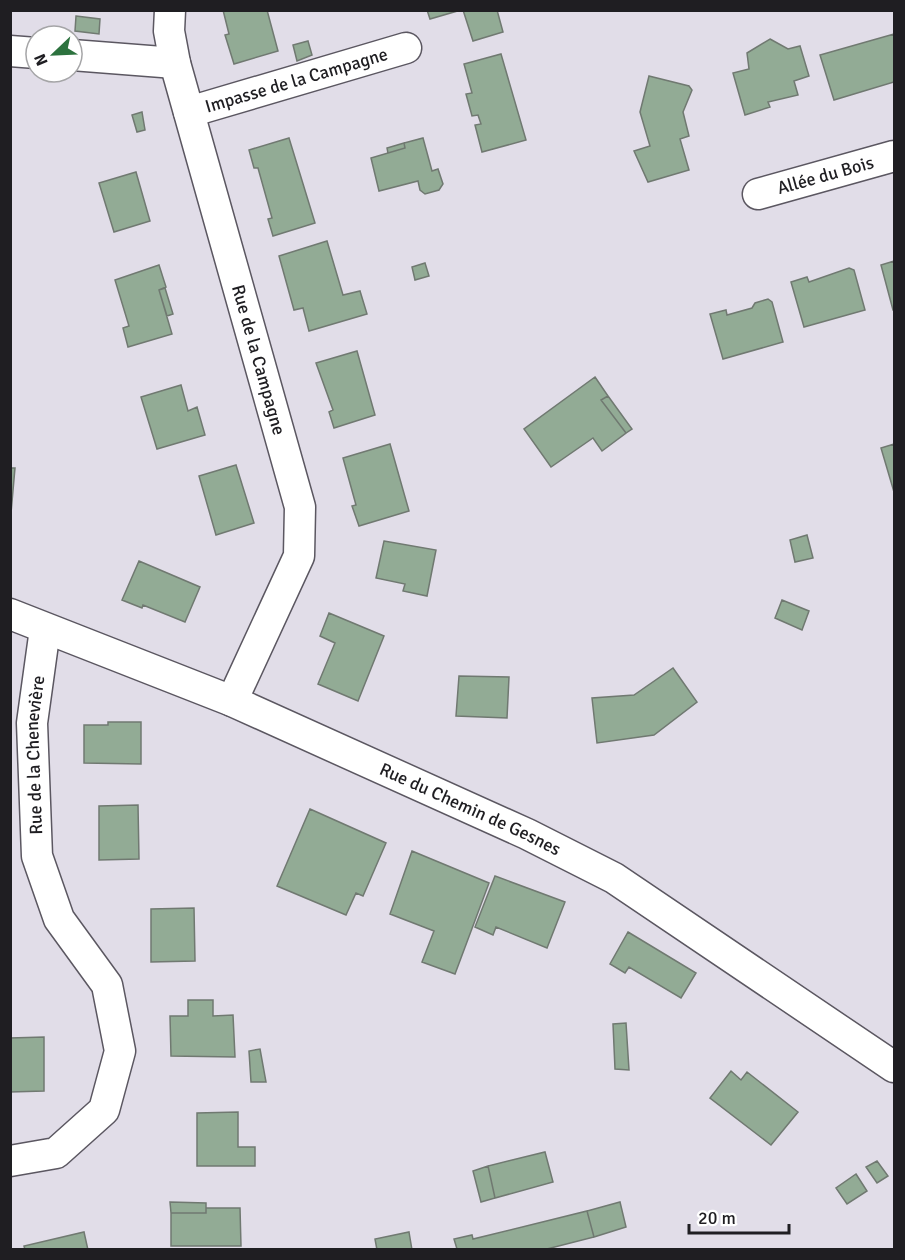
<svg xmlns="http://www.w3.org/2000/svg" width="905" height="1260" viewBox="0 0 905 1260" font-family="Signika,sans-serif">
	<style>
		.building { fill: #92ab95; stroke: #707971; stroke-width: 1.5 }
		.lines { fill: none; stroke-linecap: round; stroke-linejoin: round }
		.street-casing { stroke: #5b5761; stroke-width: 33 }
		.street { stroke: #fff; stroke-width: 30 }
		.labels { text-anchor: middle; stroke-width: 4.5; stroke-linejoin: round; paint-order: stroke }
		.street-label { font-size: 18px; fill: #1f1e22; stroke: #fff }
	</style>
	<rect width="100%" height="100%" fill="#e1dde8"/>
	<!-- building -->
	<path class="building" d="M 223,10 L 267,10 L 278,51 L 234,64 L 225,35 L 229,34 Z
		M 427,10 L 461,10 L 430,19 Z
		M 463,10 L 497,10 L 503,32 L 473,41 Z
		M 76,16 L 100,19 L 99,34 L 75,31 Z
		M 894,34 L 894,82 L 834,100 L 820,55 Z
		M 770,39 L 788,49 L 800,46 L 809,76 L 794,81 L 798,95 L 768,102 L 770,107 L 745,115 L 733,73 L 749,69 L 747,53 Z
		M 308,41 L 312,55 L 297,61 L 293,45 Z
		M 501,54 L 526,140 L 482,152 L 475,125 L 481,124 L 478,115 L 472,116 L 466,94 L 472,93 L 464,64 Z
		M 649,76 L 689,86 L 692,90 L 683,112 L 689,136 L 680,139 L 689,170 L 648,182 L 634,151 L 650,146 L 640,112 Z
		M 142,112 L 145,130 L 137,132 L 132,115 Z
		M 289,138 L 315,223 L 273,236 L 268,219 L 272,218 L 258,168 L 254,168 L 249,150 Z
		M 423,138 L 432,171 L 438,169 L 443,184 L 439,190 L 425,194 L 420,190 L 418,181 L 379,191 L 371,158 L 405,148 L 404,143 Z
		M 404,143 L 405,148 L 388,153 L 387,148 Z
		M 136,172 L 150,221 L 114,232 L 99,183 Z
		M 327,241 L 343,295 L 360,291 L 367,314 L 309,331 L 303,308 L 294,310 L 279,256 Z
		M 894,261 L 894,310 L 893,310 L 881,265 Z
		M 425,263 L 429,276 L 415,280 L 412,267 Z
		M 159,265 L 166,287 L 159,290 L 172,334 L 128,347 L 123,328 L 129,326 L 115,280 Z
		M 849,268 L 854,270 L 865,310 L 804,327 L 791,282 L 807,277 L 809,282 Z
		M 165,288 L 173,314 L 167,316 L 159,290 Z
		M 768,299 L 772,302 L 783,342 L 723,359 L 710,314 L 726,310 L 727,315 L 752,308 L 755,303 Z
		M 357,351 L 375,415 L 334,428 L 329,412 L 333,410 L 316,363 Z
		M 595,377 L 608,396 L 601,400 L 626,433 L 602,451 L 593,438 L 551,467 L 524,429 Z
		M 181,385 L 188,411 L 197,407 L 205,435 L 157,449 L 141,397 Z
		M 608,396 L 632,429 L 626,433 L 601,400 Z
		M 390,444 L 409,511 L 359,526 L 352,506 L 356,505 L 343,458 Z
		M 894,444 L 894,492 L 881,448 Z
		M 236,465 L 254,523 L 216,535 L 199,476 Z
		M 10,468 L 15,468 L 11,513 L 10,513 Z
		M 807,535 L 813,558 L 795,562 L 790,540 Z
		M 384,541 L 436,550 L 427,596 L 403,591 L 405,584 L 376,578 Z
		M 139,561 L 200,587 L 185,622 L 143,605 L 142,608 L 122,600 Z
		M 782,600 L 809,611 L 802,630 L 775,618 Z
		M 329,613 L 384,636 L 358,701 L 318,684 L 335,643 L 320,636 Z
		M 673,668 L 697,702 L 654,735 L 597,743 L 592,698 L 634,695 Z
		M 459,676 L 509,677 L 507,718 L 456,716 Z
		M 108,722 L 141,722 L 141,764 L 84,763 L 84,725 L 108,725 Z
		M 138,805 L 139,859 L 99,860 L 99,806 Z
		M 310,809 L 386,843 L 363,896 L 356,893 L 346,915 L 277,886 Z
		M 412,851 L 489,883 L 455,974 L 422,962 L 434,931 L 390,914 Z
		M 495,876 L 565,902 L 547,948 L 496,927 L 493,935 L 475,927 Z
		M 194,908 L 195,961 L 151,962 L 151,909 Z
		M 628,932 L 696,973 L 681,998 L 629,967 L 625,973 L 610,964 Z
		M 188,1000 L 213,1000 L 213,1016 L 233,1015 L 235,1057 L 171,1056 L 170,1016 L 188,1016 Z
		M 626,1023 L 629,1070 L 615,1069 L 613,1024 Z
		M 44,1037 L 44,1091 L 10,1092 L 10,1038 Z
		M 260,1049 L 266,1082 L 251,1082 L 249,1051 Z
		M 731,1071 L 741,1080 L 747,1072 L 798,1112 L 771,1145 L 710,1098 Z
		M 238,1112 L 238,1147 L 255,1147 L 255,1166 L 197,1166 L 197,1113 Z
		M 545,1152 L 553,1182 L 495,1198 L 488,1166 Z
		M 877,1161 L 888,1176 L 877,1183 L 866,1167 Z
		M 488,1166 L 495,1198 L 481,1202 L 473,1171 Z
		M 856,1174 L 867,1191 L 847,1204 L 836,1188 Z
		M 170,1202 L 206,1203 L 206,1213 L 171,1213 Z
		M 620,1202 L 626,1227 L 594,1237 L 587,1211 Z
		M 206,1208 L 240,1208 L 241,1246 L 171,1246 L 171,1213 L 206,1213 Z
		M 587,1211 L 594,1237 L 543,1250 L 454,1250 L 457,1249 L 454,1239 L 472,1235 L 473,1239 Z
		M 84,1232 L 88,1250 L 25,1250 L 24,1246 Z
		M 409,1232 L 412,1250 L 377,1250 L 375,1239 Z"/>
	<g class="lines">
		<!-- street casing -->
		<g class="street-casing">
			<g id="street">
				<path id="s1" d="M 170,10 L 169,31 L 175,63 L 300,507 L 299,556 L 232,701"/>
				<path d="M 10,51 L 36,53"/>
				<path d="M 72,55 L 175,63"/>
				<path id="s2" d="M 189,112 L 406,48"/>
				<path id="s3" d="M 758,194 L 894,156"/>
				<path id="s4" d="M 10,614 L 232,701 L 527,834 L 614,878 L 894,1067"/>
				<path id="s5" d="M 10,1161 L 56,1153 L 104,1110 L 120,1051 L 107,985 L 59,919 L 37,856 L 32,723 L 45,629"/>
			</g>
		</g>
		<!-- street -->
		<use href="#street" class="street"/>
	</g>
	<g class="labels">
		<!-- street labels -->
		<g class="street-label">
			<text dy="6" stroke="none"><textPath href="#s2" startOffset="112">Impasse de la Campagne</textPath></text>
			<text dy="6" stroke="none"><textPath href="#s3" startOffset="70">Allée du Bois</textPath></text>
			<text dy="6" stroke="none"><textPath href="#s1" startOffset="362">Rue de la Campagne</textPath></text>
			<text dy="6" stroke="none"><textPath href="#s5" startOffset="489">Rue de la Chenevière</textPath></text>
			<text dy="6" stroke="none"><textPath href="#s4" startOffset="500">Rue du Chemin de Gesnes</textPath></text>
		</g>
	</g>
	<!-- border -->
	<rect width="905" height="1260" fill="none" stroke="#1f1e22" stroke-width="24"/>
	<!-- north arrow -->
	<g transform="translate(54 54) rotate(247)"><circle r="28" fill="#ffffff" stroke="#a5a5a7" stroke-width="1.5"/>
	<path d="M0-4.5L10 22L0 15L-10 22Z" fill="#2c723e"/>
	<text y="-9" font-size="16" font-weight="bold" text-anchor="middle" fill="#1f1e22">N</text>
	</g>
	<!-- scale -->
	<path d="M689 1224v9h100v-9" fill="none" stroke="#1f1e22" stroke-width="3"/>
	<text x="698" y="1224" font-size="18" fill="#1f1e22" stroke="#ffffff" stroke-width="4.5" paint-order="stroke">20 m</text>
</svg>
